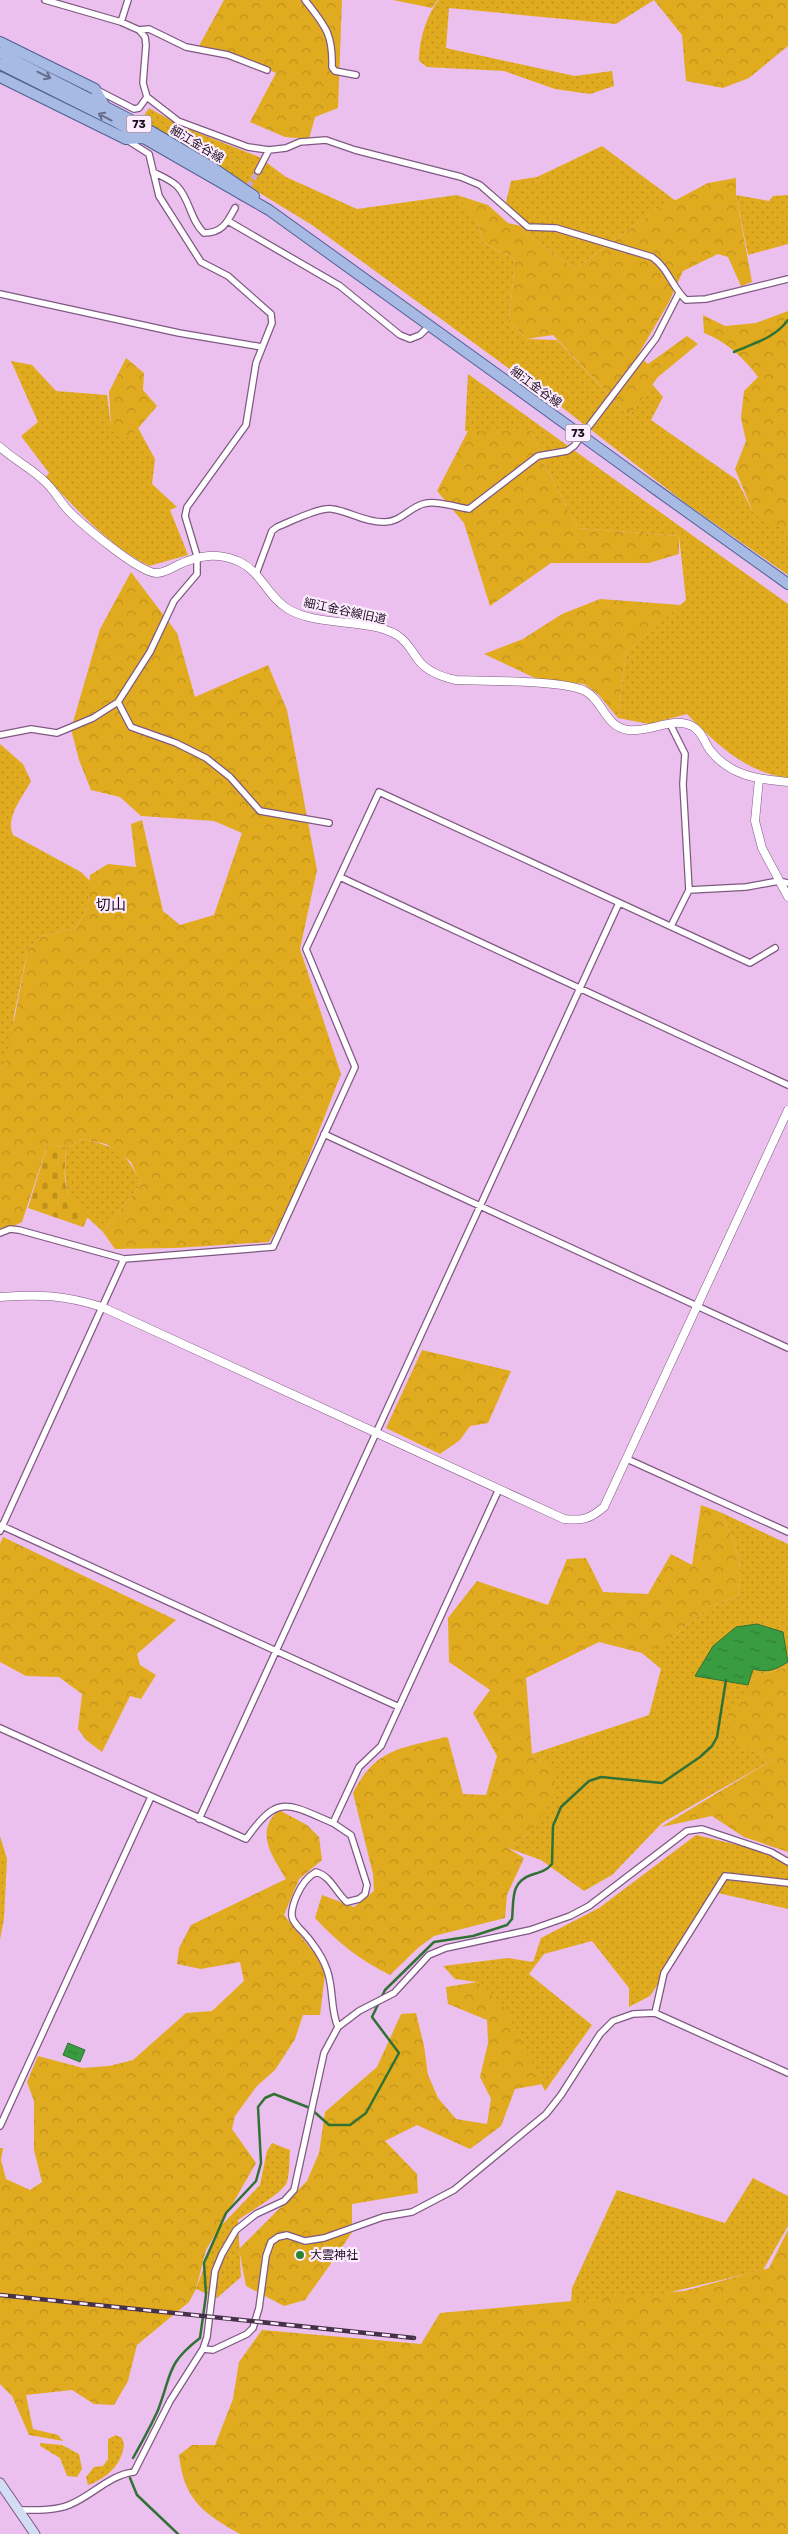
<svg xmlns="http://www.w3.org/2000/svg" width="788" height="2534" viewBox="0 0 788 2534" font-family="Rubik,'Noto Sans JP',sans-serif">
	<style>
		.grass { fill: url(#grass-dots) }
		.forest { fill: url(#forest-crowns) }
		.cemetery { fill: url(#cemetery-stones) }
		.water { fill: url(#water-ripples); stroke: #317136 }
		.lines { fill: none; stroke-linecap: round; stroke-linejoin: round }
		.stream { stroke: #317136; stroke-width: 2.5 }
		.minor-tunnel { stroke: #cca5cf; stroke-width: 5.5; stroke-dasharray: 5.5 3; stroke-linecap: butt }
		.minor-casing { stroke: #7f5982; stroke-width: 8 }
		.tertiary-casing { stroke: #7f5982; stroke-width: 9 }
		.secondary-casing { stroke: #7f5982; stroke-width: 11 }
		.primary-casing { stroke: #4f6093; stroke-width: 12 }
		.minor { stroke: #fff; stroke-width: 5.5 }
		.tertiary { stroke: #fff; stroke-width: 8 }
		.secondary { stroke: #d2dcf2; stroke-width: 9 }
		.primary { stroke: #a6bae4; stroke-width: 10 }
		.rail-casing { stroke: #463148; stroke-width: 4.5 }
		.rail { stroke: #fdebfe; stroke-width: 2.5; stroke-dasharray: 8; stroke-linecap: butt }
		.primary-bridge-casing { stroke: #4f6093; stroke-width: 12; stroke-linecap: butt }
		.primary-bridge { stroke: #a6bae4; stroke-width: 10 }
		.oneway { stroke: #686c8b }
		.poi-dot { fill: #2c8332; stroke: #fdebfe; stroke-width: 2 }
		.labels { text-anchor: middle; stroke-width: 4.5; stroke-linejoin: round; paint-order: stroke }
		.shield { fill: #fdebfe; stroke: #605061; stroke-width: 1 }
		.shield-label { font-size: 11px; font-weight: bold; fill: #1c0d1e }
		.street-label { font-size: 12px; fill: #1c0d1e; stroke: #fdebfe }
		.poi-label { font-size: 12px; fill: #1c0d1e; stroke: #fdebfe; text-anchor: start }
		.quarter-label { font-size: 15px; fill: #1c0d1e; stroke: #fdebfe }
	</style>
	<defs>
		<pattern id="grass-dots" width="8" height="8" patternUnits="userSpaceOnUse" patternTransform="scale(1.25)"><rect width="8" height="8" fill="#e1ab1f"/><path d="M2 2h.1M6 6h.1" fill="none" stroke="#c0921c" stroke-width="1.8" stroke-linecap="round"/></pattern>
		<pattern id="forest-crowns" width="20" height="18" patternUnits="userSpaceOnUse" patternTransform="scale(1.25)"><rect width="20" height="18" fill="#e1ab1f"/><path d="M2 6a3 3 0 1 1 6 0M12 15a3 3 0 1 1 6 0" fill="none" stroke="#c0921c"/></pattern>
		<pattern id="cemetery-stones" width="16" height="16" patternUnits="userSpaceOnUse" patternTransform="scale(1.25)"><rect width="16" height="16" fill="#e1ab1f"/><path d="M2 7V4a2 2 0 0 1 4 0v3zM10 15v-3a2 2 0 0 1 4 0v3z" fill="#c0921c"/></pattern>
		<pattern id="water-ripples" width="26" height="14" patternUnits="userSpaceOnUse" patternTransform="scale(1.25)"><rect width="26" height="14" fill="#3a9c40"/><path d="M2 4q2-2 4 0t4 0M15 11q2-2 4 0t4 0" fill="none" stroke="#307e35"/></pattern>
	</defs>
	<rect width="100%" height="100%" fill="#ebc0ee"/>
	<!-- grass -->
	<path class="grass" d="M 439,0 L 654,0 L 616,24 L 449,8 L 446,48 L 575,76 L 612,71 L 614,86 L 590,94 L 555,89 L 504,71 L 427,67 L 419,61 C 419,42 426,15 439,0 Z
		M 149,108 L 181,126 L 259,157 L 286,177 L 357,209 L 457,195 L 477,220 L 483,243 L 515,259 L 509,321 L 527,339 L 557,340 L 629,416 L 652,384 L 663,397 L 651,420 L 737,480 L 753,512 L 788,530 L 788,575 L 684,502 L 559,405 L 312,225 L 141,120 Z
		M 602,146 L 676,201 L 653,212 L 575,269 L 524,232 L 506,202 L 511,181 L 537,177 Z
		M 736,195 L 769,201 L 773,196 L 788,195 L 788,244 L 748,255 Z
		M 11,361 L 32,365 L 56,391 L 107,395 L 111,425 L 137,426 L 155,459 L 152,484 L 177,507 L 170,510 L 188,555 L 149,566 C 108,545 77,510 46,477 L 49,473 L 21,436 L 38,422 Z
		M 468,374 L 788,604 L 788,778 C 745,772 716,744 687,714 L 649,724 L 618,718 L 626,652 L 686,600 L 679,536 L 578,528 L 543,462 L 532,431 L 465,431 Z
		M 0,744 L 23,764 L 31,781 C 23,797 5,817 13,835 L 81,872 L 90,881 L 88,906 L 76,928 L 42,936 L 28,949 L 14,1015 L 12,1043 L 5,1066 L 0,1069 Z
		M 83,1139 C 115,1146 128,1153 141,1184 L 103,1232 C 67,1197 63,1200 66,1148 Z
		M 720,1512 L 788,1544 L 788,1667 L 758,1675 L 733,1740 L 772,1760 L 662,1823 L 612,1875 L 584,1891 L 541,1860 L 508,1848 L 530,1833 L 552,1770 L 532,1754 L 649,1715 L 661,1669 L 642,1653 L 673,1637 L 710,1606 L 738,1596 C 745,1561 735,1543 720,1512 Z
		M 696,1835 L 788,1857 L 788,1909 L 718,1893 L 650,1996 L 629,2007 L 629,1988 L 592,1941 L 544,1954 L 529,1974 L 592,2025 L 545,2091 L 508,2015 L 477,1982 L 455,1979 L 443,1966 L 508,1958 L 533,1962 L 541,1938 L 599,1908 Z
		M 0,1836 L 7,1859 L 4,1918 L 0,1940 Z
		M 272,2143 L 290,2150 C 289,2160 290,2172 287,2182 C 283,2193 249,2212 238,2220 L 241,2277 L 217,2298 L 196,2289 L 218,2229 L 260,2185 L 267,2151 Z
		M 753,2178 L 788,2196 L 788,2226 L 763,2270 L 667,2293 L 571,2303 L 572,2288 L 617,2190 L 725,2223 Z
		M 116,2435 L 122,2438 L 124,2445 C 121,2466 107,2478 88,2485 L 86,2477 L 94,2467 L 103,2466 L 108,2459 L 108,2439 Z
		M 40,2443 L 62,2445 L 79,2454 L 82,2469 L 77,2477 L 67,2476 L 60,2458 L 40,2446 Z"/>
	<!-- forest -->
	<path class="forest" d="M 224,0 L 342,0 L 338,108 L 315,117 L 309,139 L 285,137 L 250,122 L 276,73 L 222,50 L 199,46 Z
		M 393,0 L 438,0 L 432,8 Z
		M 654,0 L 788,0 L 788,46 L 749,78 L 723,88 L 686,81 L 682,35 Z
		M 736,178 L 736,195 L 752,282 L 741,286 L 728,257 L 718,254 L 683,271 L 669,302 L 638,355 L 648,364 L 687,336 L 698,344 L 658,377 L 629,416 L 553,335 L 527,339 L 509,321 L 515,259 L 483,243 L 477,220 L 457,195 L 488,205 L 508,223 L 521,226 L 524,232 L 575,269 L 653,212 L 708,183 Z
		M 788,311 L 788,530 L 759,519 L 753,512 L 735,469 L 746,441 L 741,418 L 744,391 L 758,377 C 745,359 726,341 704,333 L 703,315 L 725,326 L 756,323 Z
		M 126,358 L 144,373 L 143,390 L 157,406 L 129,439 L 111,425 L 109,392 Z
		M 468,431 L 532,431 L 543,462 L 578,528 L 679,536 L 679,554 L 649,563 L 551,563 L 490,606 L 464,523 L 437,491 Z
		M 131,572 L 177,633 L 195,697 L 268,665 L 287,710 L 317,870 L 300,949 L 341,1074 L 287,1213 L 269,1242 L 176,1248 L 115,1249 L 103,1232 L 141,1184 L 131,1162 L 106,1144 L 83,1139 L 66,1148 L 48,1143 L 22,1222 L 0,1233 L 0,1069 L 5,1066 L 28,949 L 42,936 L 76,928 L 88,906 L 90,875 L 108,864 L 136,867 L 131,824 L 142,820 L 163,911 L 180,925 L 214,915 L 242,833 L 214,821 L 141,816 L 120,797 L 91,790 L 79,760 L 71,729 L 100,629 Z
		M 600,599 L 681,605 L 626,652 L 618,718 L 598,694 L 584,684 L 537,679 L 484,654 L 523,639 L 562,614 Z
		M 422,1350 L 511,1371 L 488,1423 L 470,1426 L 460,1440 L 440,1454 L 386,1428 Z
		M 701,1505 L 720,1512 C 735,1543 745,1561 738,1596 L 710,1606 L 667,1642 L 642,1653 L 599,1642 L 526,1678 L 532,1754 L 555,1772 L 555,1795 L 530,1833 L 508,1848 L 524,1858 L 507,1895 L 505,1918 L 434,1936 L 419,1947 L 390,1975 C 360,1960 338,1943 315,1918 L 322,1895 L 354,1907 L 374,1891 L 373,1874 L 353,1793 C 376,1748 400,1749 445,1737 L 448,1738 L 463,1794 L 486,1795 L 497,1756 L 473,1713 L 490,1690 L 449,1662 L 448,1618 L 477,1581 L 548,1605 L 567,1559 L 586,1558 L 603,1592 L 648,1594 L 671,1554 L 692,1565 Z
		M 3,1537 L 176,1620 L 137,1654 L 140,1665 L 156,1675 L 141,1699 L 130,1696 L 102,1752 L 86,1740 L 78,1729 L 82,1694 L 59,1677 L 26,1676 L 0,1662 L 0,1544 Z
		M 788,1667 L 788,1852 L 744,1837 L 712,1816 L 661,1827 L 772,1760 L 732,1740 L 728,1715 L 758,1675 Z
		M 279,1810 L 307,1825 L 319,1837 L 322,1860 L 299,1879 L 284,1915 L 316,1955 L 325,1974 L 320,2015 L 303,2015 L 295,2039 L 275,2070 L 257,2086 L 235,2116 L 232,2129 L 256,2163 L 206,2250 L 196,2289 L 189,2302 L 137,2345 L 128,2381 L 114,2405 L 94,2404 L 72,2390 L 26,2395 L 33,2429 L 58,2435 L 63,2441 L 29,2435 L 12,2396 L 0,2384 L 0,2148 L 3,2148 L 1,2160 L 6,2179 L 30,2190 L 42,2182 L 34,2150 L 34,2101 L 27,2082 L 38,2056 L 83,2068 L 109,2066 L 133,2060 L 186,2013 L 212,2011 L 244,1981 L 240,1962 L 201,1969 L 177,1964 L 179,1948 L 191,1925 L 286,1879 C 272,1856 254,1832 279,1810 Z
		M 477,1982 L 503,2005 L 543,2084 L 515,2089 L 501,2126 L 470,2149 L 417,2125 L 385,2141 L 417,2174 L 418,2193 L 352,2204 L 352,2232 L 337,2255 L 305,2300 L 284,2306 L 246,2286 L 239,2249 L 307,2181 L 319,2153 L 325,2112 L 377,2067 L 401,2014 L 416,2013 L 424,2046 L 428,2075 L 438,2098 L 456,2119 L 487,2124 L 491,2099 L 480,2077 L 488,2043 L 487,2020 L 448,2004 L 446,1987 Z
		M 788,2230 L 788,2534 L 240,2534 C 203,2513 184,2500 179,2455 L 192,2445 L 215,2445 L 233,2399 L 239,2362 L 262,2330 L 421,2344 L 440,2313 L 684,2291 L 769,2268 Z"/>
	<!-- cemetery -->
	<path class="cemetery" d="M 48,1143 L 66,1148 C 64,1185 61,1190 88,1217 L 83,1227 L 28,1208 Z"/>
	<!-- water -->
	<path class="water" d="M 757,1624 L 783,1632 L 788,1662 C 775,1670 768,1673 753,1669 L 748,1685 L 695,1676 L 713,1646 L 736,1627 Z
		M 68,2043 L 85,2050 L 80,2062 L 63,2055 Z"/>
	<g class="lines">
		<!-- stream -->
		<path class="stream" d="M 734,352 C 754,343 775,338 788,320
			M 133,2458 C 142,2442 151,2426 158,2410 C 172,2374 166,2364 200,2338 L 206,2295 L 204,2263 L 226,2213 L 256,2181 L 261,2163 L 258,2107 L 265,2098 L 274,2094 L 310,2108 L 329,2125 L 350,2125 L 366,2113 L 399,2053 L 372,2017 L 385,1990 L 434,1942 L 473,1936 L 507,1925 L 512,1919 C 514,1901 510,1882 531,1875 C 540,1872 546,1871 552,1864 L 553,1826 L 561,1807 L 589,1781 L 601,1777 L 662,1783 L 700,1757 L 712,1746 L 717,1737 L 726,1680
			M 130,2478 L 137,2495 L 178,2534"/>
		<!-- minor-tunnel -->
		<path class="minor-tunnel" d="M 235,208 L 258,171"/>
		<!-- minor casing -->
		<g class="minor-casing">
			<path id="minor" d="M 45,0 L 121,22 L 139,30 L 145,37 L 146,45 L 143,83 L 147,97 L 178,121 L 248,147 L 269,150 L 286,148 L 300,142 L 326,140 L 355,150 L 461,177 L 480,185 L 528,227 L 556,228 L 652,257 C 668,268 672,287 686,300 L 706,299 L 788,279
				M 305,0 C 325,26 333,33 332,67 L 335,71 L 356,75
				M 121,22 L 128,0
				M 139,30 L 149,29 L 186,47 L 228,55 L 267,70
				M 97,90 L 134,109 L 139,108 L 147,97
				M 258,171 L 269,150
				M 153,172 C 161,176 171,180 177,186 C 190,199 190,220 204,233 C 222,233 227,223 235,208
				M 228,221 L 340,286 L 400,335 L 410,339 L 420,335 L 430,325
				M 0,294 L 179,333 L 262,347
				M 256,574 L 272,531 L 277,527 C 290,522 319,507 332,509 C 349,511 366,523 385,522 C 400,522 409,508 423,504 C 436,500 455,507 469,509 L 538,456 L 567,451 L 574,446 L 656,338 L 679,293
				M 118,702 L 131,727 L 176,743 L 206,758 L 230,777 L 260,811 L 329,823
				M 670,724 L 685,754 L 683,784 L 689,890 L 671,926
				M 0,735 L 31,729 L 57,733 L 93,718 L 118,702 L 150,652 L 174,601 L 197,574 L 197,556 L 185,516 L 187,507 L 246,425 L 256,363 L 272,323 L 271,314 L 228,276 L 201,262 L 159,196 L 149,154 L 127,140
				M 340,877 L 788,1085
				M 689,890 L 746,887 L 779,881 L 788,883
				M 324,1134 L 788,1348
				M 0,1233 L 10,1229 L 19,1230 L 124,1259 L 0,1531
				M 124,1259 L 273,1247 L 355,1067 L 306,949 L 379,792 L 750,963 L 775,948
				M 627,1459 L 788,1532
				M 0,1525 L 399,1707
				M 0,1728 L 246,1839 C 278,1794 286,1803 333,1823
				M 199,1819 L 619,903
				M 655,2013 L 664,1973 L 725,1876 L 788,1883
				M 338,2027 C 330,2009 334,1989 327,1970 C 324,1961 318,1951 312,1943 C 298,1922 284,1925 297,1895 C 301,1886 307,1877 316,1872 C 331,1876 336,1893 347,1902 L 359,1899 L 365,1894 L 367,1885 L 351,1835 L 333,1823 L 359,1767 L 381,1746 L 499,1489
				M 0,2126 L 151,1797
				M 203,2349 L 213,2350 L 247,2334 L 253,2328 L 259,2308 L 266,2256 L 271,2242 L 278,2237 L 287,2235 L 305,2241 L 324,2238 L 383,2217 L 412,2212 L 454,2190 L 546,2114 L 561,2095 L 600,2034 L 613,2021 L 633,2014 L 655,2013 L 788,2073
				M 19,2510 C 35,2510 54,2511 69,2505 C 92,2496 109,2475 134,2472 L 170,2401 L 203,2349 L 207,2337 L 215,2271 L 222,2254 L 236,2230 L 256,2214 L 284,2201 L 294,2190 L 324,2053 L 338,2027 L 359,2011 L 394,1993 L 429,1955 L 446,1948 L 530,1930 L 570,1916 L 589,1906 L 687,1831 L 702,1829 L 771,1852 L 788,1862"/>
		</g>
		<!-- tertiary casing -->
		<g class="tertiary-casing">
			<path id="tertiary" d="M 0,447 C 13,459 29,467 42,479 C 52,487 58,498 66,508 C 79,522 140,574 157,573 C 164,573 172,568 178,565 C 199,555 218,552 240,562 C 261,572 268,597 288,609 C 318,627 368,618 397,635 C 408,642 412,652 419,661 C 428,672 442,677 456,680 C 483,681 563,680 585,691 C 603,700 605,727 628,730 C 649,733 672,716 692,726 C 702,731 704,742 710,750 C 730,776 757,779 788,782
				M 759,779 L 755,821 L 762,848 L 788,897
				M 0,1297 C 40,1294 64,1295 102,1307 L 564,1519 C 582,1521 590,1519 604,1507 L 788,1110"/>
		</g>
		<!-- secondary casing -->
		<g class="secondary-casing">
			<path id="secondary" d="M 0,2483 L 35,2534"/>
		</g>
		<!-- primary casing -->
		<g class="primary-casing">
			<path id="primary" d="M 0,42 L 95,89 L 104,105
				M 0,53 L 137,123 L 213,168 L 254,196
				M 0,64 L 114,121 L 269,210 L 505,380
				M 0,77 L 126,139 L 144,138
				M 651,486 L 788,584"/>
		</g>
		<!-- minor -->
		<use href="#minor" class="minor"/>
		<!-- tertiary -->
		<use href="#tertiary" class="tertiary"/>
		<!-- secondary -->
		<use href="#secondary" class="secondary"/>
		<!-- primary -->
		<use href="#primary" class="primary"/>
		<!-- rail casing -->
		<g class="rail-casing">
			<path id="rail" d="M 0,2295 L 414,2338"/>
		</g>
		<!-- rail -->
		<use href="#rail" class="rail"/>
		<!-- primary-bridge casing -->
		<g class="primary-bridge-casing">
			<path id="primary-bridge" d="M 505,380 L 651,486"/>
		</g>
		<!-- primary-bridge -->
		<use href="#primary-bridge" class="primary-bridge"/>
	</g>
	<!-- one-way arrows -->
	<defs><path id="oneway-shaft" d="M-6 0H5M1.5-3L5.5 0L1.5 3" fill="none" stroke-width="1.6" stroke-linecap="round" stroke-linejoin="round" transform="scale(1.25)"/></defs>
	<g class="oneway">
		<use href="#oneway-shaft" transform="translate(44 75) rotate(26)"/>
		<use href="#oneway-shaft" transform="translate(105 117) rotate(-152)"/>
	</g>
	<!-- markers -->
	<circle class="poi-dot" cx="300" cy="2255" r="5"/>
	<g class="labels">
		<!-- shield labels -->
		<g class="shield">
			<rect x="126.5" y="115.5" width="25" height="17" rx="4"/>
			<rect x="565.5" y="424.5" width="25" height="17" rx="4"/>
		</g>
		<g class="shield-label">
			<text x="139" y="128">73</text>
			<text x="578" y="437">73</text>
		</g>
		<!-- street labels -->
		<g class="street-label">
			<text transform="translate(197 144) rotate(31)" y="4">細江金谷線</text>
			<text transform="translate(536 387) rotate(36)" y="4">細江金谷線</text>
			<text transform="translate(345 611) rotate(12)" y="4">細江金谷線旧道</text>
		</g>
		<!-- poi labels -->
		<g class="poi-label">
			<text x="310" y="2259">大雲神社</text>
		</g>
		<!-- quarter labels -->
		<g class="quarter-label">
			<text x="111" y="910">切山</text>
		</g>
	</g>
</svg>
